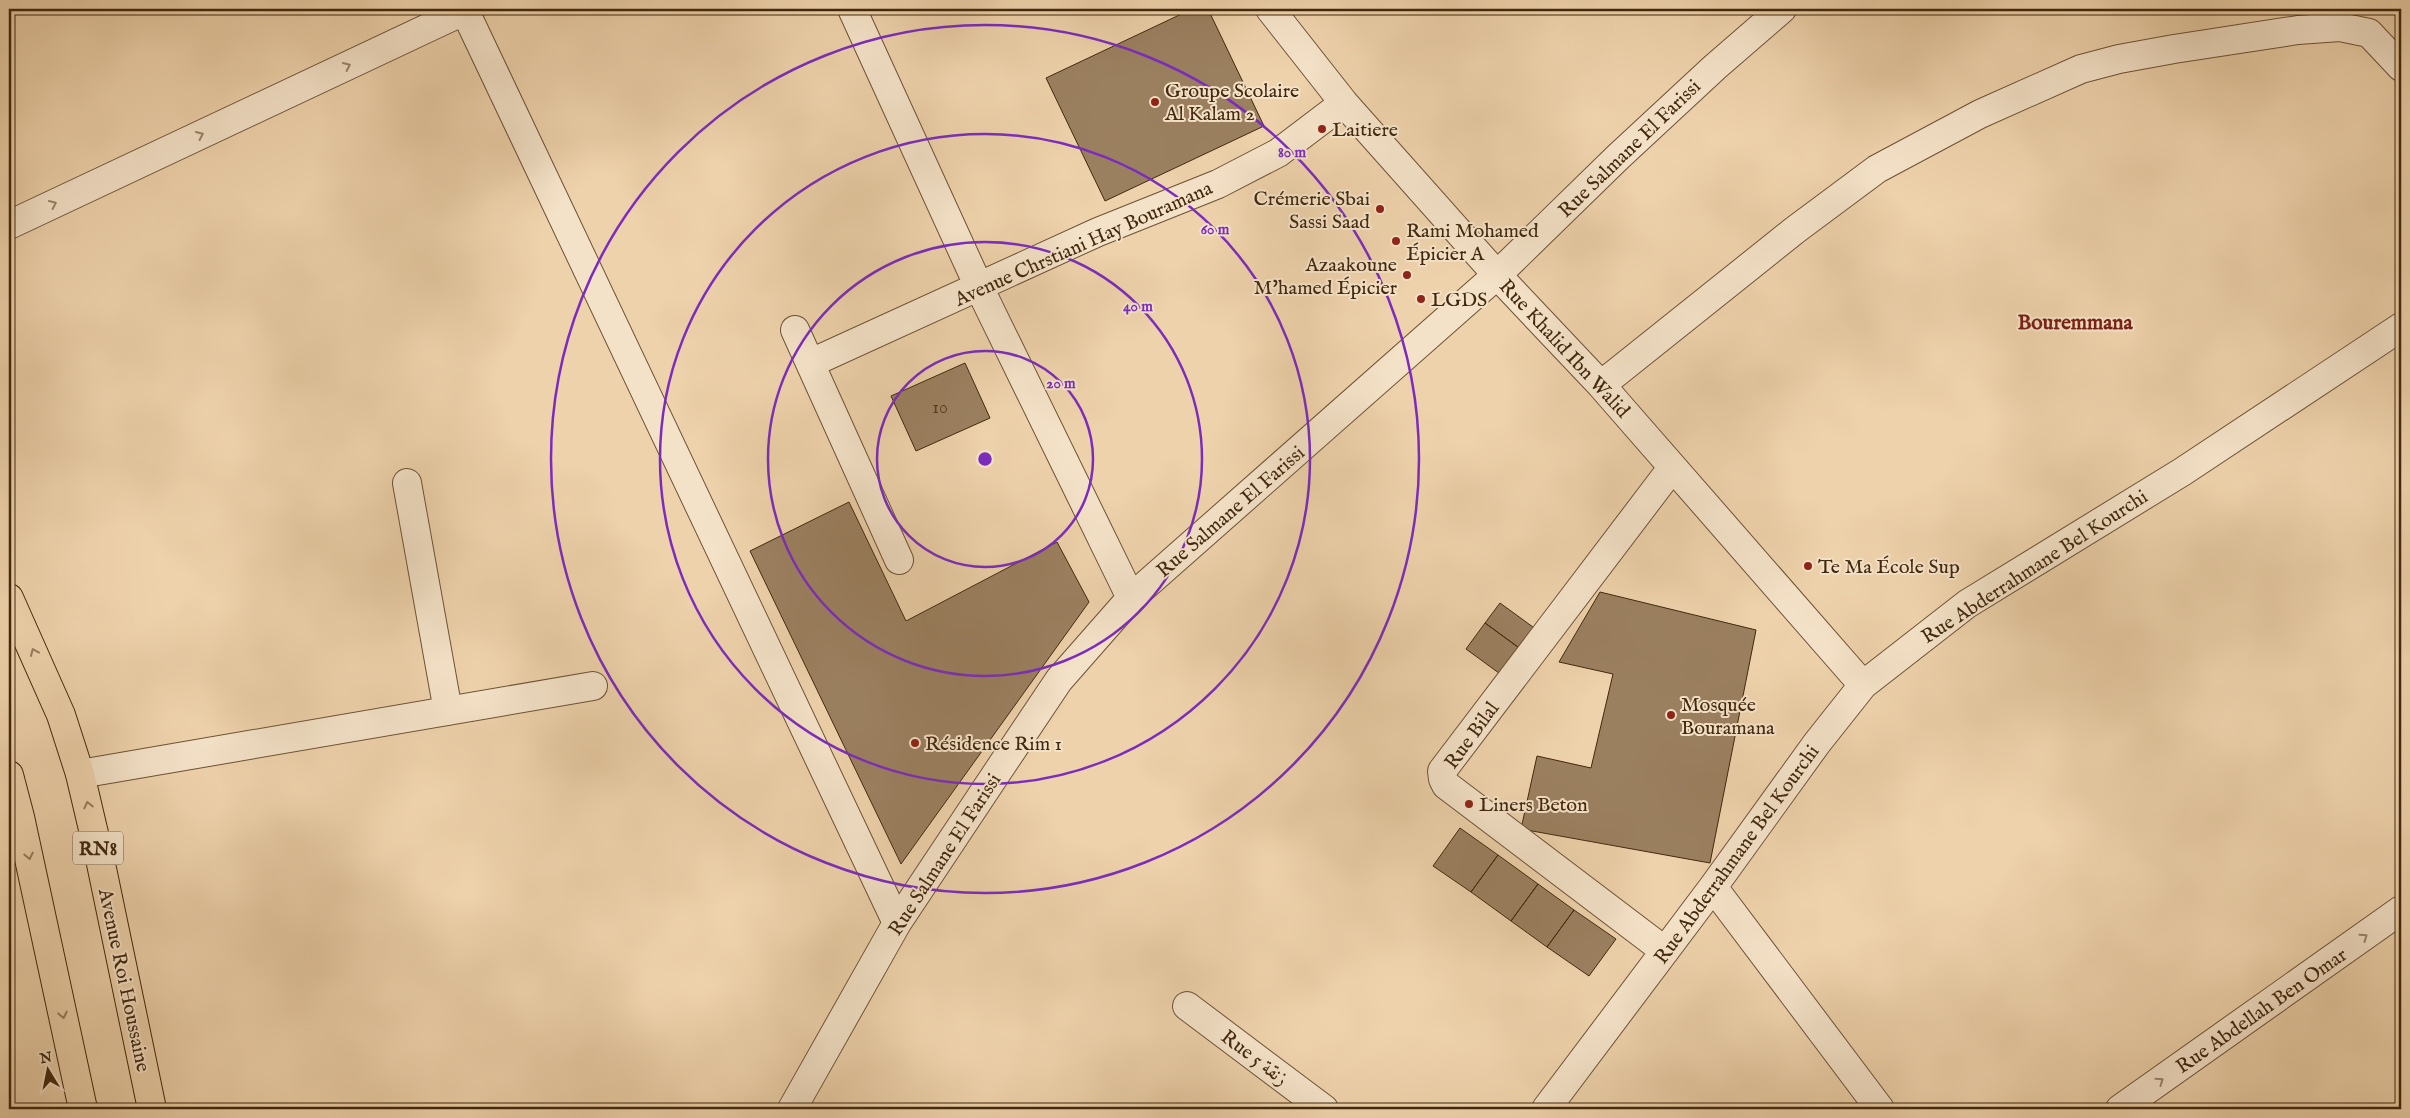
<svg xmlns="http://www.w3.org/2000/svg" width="2410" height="1118" viewBox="0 0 2410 1118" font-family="'IM FELL English',Amiri,serif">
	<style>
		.building { fill: #9b8060; stroke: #41280e }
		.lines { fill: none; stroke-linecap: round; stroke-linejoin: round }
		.minor-casing { stroke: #6c5235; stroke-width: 30 }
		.major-casing { stroke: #41280e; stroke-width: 30 }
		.minor { stroke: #f4e2c8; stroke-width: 28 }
		.major { stroke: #eed2ab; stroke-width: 28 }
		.oneway { stroke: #9a856b }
		.oneway2 { stroke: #987d5c }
		.ring { fill: none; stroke: #7b2cbf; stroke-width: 2.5 }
		.poi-dot { fill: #8f2418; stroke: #f4e2c8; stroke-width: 2 }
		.labels { text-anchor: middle; stroke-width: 4; stroke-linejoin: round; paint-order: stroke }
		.number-label { font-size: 18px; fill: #583e22 }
		.shield { fill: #f4e2c8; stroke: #776046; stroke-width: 1 }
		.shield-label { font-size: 19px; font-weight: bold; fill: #41280e }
		.poi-label { font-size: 20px; fill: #41280e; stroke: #f4e2c8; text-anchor: start }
		.street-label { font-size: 20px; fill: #41280e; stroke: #f4e2c8 }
		.neighbourhood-label { font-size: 21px; font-weight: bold; fill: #7a1f14; stroke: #f4e2c8 }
		.centre { fill: #7b2cbf; stroke: #f4e2c8; stroke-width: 2.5 }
		.ring-label { font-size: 15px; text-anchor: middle; font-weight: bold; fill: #7b2cbf; stroke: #f4e2c8; stroke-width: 4; stroke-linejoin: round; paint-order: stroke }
	</style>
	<rect width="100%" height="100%" fill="#eed2ab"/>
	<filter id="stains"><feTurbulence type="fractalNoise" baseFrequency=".004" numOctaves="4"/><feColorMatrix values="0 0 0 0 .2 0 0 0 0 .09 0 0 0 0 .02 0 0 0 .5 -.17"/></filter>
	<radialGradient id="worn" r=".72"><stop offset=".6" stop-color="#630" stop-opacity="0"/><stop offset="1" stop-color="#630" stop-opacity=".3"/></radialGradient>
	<!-- building -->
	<path class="building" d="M 1192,9 L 1208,9 L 1264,126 L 1105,201 L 1046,78 Z
		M 965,363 L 990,418 L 916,451 L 891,396 Z
		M 849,502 L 906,621 L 1057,542 L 1089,602 L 901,864 L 750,551 Z
		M 1600,592 L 1756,630 L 1710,863 L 1521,829 L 1537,756 L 1591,768 L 1613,674 L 1559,662 Z
		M 1500,603 L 1537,630 L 1522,650 L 1485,623 Z
		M 1485,623 L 1522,650 L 1503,676 L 1466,649 Z
		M 1460,828 L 1498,855 L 1471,892 L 1433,866 Z
		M 1498,855 L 1538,884 L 1511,921 L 1471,892 Z
		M 1538,884 L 1574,910 L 1547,947 L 1511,921 Z
		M 1574,910 L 1616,939 L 1589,976 L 1547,947 Z"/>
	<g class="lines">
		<!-- minor casing -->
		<g class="minor-casing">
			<path id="minor" d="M 464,9 L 897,923
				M 852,9 L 979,287 L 1131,598
				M 1270,9 L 1344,103 L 1497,275 L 1601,385 L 1863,685
				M 9,225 L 468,9
				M 795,330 L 899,560
				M 811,363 L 1098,232 L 1218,184 L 1278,153 L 1344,103
				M 1601,385 L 1795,230 L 1877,169 L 1980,114 L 2081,69 L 2119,59 L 2174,49 L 2298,30 L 2340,27 L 2369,33 L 2401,67
				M 407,483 L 448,711
				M 80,774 L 593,686
				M 1713,887 L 1880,1109
				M 1665,951 L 1446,785 L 1443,779 L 1442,771 L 1672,468
				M 1187,1006 L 1324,1109
				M 792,1109 L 897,923 L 998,771 L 1059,680 L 1131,598 L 1497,275 L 1618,157 L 1715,67 L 1782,9
				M 1546,1109 L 1713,887 L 1817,743 L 1863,685 L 1967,604 L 2182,472 L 2401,327
				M 2120,1109 L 2401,910"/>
		</g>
		<!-- major casing -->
		<g class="major-casing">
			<path id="major" d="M 9,598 L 61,715 L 80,774 L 100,859 L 152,1109
				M 9,775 L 20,817 L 83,1109"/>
		</g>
		<!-- minor -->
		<use href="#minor" class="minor"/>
		<!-- major -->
		<use href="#major" class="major"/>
	</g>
	<!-- one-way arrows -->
	<defs><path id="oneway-chevron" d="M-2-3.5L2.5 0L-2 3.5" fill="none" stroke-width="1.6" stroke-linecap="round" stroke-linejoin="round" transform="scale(1.25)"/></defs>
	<g class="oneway">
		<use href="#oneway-chevron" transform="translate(347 66) rotate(-25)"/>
		<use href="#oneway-chevron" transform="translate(200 135) rotate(-25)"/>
		<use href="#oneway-chevron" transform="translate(53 204) rotate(-25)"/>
		<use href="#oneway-chevron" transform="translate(2364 937) rotate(-35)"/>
		<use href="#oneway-chevron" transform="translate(2160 1081) rotate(-35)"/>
	</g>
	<g class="oneway2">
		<use href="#oneway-chevron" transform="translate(34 652) rotate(-113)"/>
		<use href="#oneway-chevron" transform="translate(88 805) rotate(-103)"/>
		<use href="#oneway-chevron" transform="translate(29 856) rotate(78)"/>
		<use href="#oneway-chevron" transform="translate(63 1015) rotate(78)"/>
	</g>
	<!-- distance rings -->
	<g class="ring">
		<circle cx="985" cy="459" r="108"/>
		<circle cx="985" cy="459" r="217"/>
		<circle cx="985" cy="459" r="325"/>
		<circle cx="985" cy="459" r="434"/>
	</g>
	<!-- markers -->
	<g class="poi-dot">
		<circle cx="1155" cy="102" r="5"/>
		<circle cx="1322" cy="129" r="5"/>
		<circle cx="1380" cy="209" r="5"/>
		<circle cx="1396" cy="241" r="5"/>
		<circle cx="1407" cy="275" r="5"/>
		<circle cx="1421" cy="299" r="5"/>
		<circle cx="1808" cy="566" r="5"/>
		<circle cx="1671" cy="715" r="5"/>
		<circle cx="915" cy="743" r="5"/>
		<circle cx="1469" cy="804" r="5"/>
	</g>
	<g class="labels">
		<!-- number labels -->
		<g class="number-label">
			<text x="940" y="413">10</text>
		</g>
		<!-- shield labels -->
		<rect class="shield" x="73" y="831.5" width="50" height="33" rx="4"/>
		<g class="shield-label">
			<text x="98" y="855">RN8</text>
		</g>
		<!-- poi labels -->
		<g class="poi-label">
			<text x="1165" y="97">Groupe Scolaire<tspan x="1165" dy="23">Al Kalam 2</tspan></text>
			<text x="1332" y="136">Laitiere</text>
			<text x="1370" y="205" text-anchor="end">Crémerie Sbai<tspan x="1370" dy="23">Sassi Saad</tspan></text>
			<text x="1406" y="237">Rami Mohamed<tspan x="1406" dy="23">Épicier A</tspan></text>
			<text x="1397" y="271" text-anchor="end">Azaakoune<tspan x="1397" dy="23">M'hamed Épicier</tspan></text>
			<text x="1431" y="306">LGDS</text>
			<text x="1818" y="573">Te Ma École Sup</text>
			<text x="1681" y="711">Mosquée<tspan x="1681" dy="23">Bouramana</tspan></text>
			<text x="925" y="750">Résidence Rim 1</text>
			<text x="1479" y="811">Liners Beton</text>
		</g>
		<!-- street labels -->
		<g class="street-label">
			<text transform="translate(1629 148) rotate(-44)" y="7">Rue Salmane El Farissi</text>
			<text transform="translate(1083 243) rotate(-24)" y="7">Avenue Chrstiani Hay Bouramana</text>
			<text transform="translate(1565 348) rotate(47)" y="7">Rue Khalid Ibn Walid</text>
			<text transform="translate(1230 511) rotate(-41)" y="7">Rue Salmane El Farissi</text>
			<text transform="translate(2034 566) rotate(-33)" y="7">Rue Abderrahmane Bel Kourchi</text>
			<text transform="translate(1471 735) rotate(-54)" y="7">Rue Bilal</text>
			<text transform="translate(944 854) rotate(-57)" y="7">Rue Salmane El Farissi</text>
			<text transform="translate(1736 854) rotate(-54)" y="7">Rue Abderrahmane Bel Kourchi</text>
			<text transform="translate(125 980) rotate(78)" y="7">Avenue Roi Houssaine</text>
			<text transform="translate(2261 1010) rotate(-35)" y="7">Rue Abdellah Ben Omar</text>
			<text transform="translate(1255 1057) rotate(37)" y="7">Rue 5 زنقة</text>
		</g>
		<!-- neighbourhood labels -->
		<g class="neighbourhood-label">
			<text x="2075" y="329">Bouremmana</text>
		</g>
	</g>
	<circle cx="985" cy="459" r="8" class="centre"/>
	<g class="ring-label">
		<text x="1292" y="157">80 m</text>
		<text x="1215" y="234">60 m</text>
		<text x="1138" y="311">40 m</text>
		<text x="1061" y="388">20 m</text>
	</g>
	<!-- margin -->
	<rect width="2410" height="1118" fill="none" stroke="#eed2ab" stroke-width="30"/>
	<rect x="10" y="10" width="2390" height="1098" fill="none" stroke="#41280e" stroke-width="2.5"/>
	<rect x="15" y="15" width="2380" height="1088" fill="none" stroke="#41280e"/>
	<!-- north arrow -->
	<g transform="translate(48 1070) rotate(350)" stroke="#f4e2c8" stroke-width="4" paint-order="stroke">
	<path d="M0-4L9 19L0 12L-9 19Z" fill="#41280e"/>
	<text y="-8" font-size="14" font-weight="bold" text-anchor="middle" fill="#41280e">N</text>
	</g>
	<rect width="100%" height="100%" filter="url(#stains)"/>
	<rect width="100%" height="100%" fill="url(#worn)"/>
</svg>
